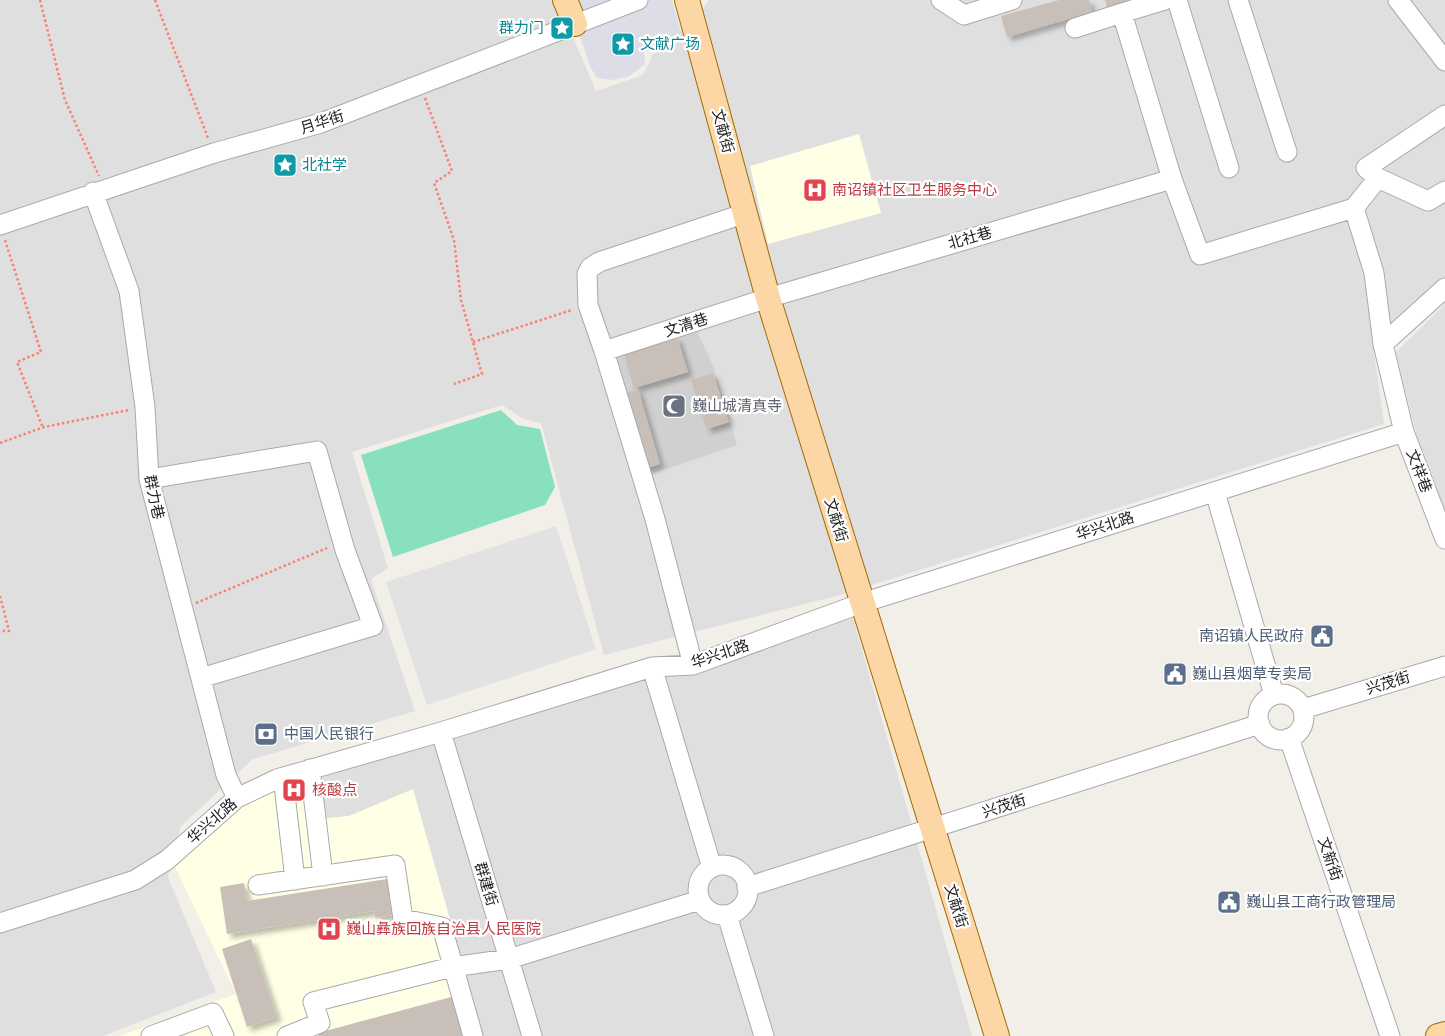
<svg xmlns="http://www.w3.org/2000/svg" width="1445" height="1036" viewBox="0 0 1445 1036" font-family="Quicksand,'Noto Sans SC',sans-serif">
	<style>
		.residential { fill: #e0dfdf }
		.education { fill: #ffffe5 }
		.religious { fill: #d0d0d0 }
		.pitch { fill: #88e0be }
		.parking { fill: #e2e2e2 }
		.plaza { fill: #dddde8 }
		.building { fill: #c7bfb8; filter: url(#shadow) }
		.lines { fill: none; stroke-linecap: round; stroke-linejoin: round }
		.minor-casing { stroke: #a9a9a9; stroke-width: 21 }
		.major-casing { stroke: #a06b00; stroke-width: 26 }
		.path { stroke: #fa8072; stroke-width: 2.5; stroke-dasharray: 2.5 2.5; stroke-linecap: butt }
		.minor { stroke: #fff; stroke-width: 19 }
		.major { stroke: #fcd6a4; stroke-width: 24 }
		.labels { text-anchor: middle; stroke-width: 4.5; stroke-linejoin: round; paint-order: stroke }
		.culture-label { font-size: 15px; fill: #0d838f; stroke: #fff; text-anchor: start }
		.street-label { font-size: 15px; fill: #222; stroke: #fff }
		.health-label { font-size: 15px; fill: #be3a42; stroke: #fff; text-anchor: start }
		.worship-label { font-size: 15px; fill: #5b616d; stroke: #fff; text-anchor: start }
		.service-label { font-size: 15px; fill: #4e5e75; stroke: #fff; text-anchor: start }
	</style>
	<defs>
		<filter id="shadow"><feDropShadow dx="4.5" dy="4.5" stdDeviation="2.5" flood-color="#0004"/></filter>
	</defs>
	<rect width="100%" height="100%" fill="#f2efe9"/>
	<!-- residential -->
	<path class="residential" d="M 0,0 L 557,0 L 596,91 L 643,75 L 653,54 L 684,37 L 709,0 L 1445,0 L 1445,292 L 1421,315 L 1374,354 L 1384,424 L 840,595 L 604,655 L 541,423 L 523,419 L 502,405 L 352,452 L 388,568 L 371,579 L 415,711 L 253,759 L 181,826 L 168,877 L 216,992 L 103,1036 L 0,1036 Z
		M 1445,304 L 1445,517 L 1422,458 L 1396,352 Z
		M 853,618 L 972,1036 L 483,1036 L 413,790 L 349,816 L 320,819 L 312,778 L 430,745 L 627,684 Z"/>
	<!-- education -->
	<path class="education" d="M 859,134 L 881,213 L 768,244 L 750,166 Z
		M 312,778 L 320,819 L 349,816 L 413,789 L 483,1036 L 120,1036 L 236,994 L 174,865 L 233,808 L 279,783 Z"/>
	<!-- religious -->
	<path class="religious" d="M 695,327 L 713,366 L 737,445 L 643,477 L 607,355 Z"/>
	<!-- pitch -->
	<path class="pitch" d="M 501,410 L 517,425 L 540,429 L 555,487 L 545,505 L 393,557 L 361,455 Z"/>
	<!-- parking -->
	<path class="parking" d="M 556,526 L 596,649 L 427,705 L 386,582 Z"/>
	<!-- plaza -->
	<path class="plaza" d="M 567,0 L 672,0 L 683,38 L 644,50 L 645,64 L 628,77 L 612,80 L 597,78 L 591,68 Z"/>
	<!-- building -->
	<path class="building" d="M 1059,0 L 1089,0 L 1092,12 L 1007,37 L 1001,16 Z
		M 1105,0 L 1147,0 L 1108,11 Z
		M 677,337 L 688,372 L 634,388 L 624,353 Z
		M 713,373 L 729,422 L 707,429 L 691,380 Z
		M 638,389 L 660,464 L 642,470 L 620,395 Z
		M 387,879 L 392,915 L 375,918 L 374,911 L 227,934 L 220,887 L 244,883 L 247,901 Z
		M 251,939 L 277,1017 L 247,1027 L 222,949 Z
		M 455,996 L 465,1036 L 319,1036 L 318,1033 Z"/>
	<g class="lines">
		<!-- minor casing -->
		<g class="minor-casing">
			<path id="minor" d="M 941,0 L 964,15 L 1012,0
				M 1165,0 L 1122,13 L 1172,179 L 1200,255 L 1354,208 L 1378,178 L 1428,201 L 1445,191
				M 1177,0 L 1229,168
				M 1238,0 L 1287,152
				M 1398,0 L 1445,61
				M 1075,28 L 1122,13
				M 1378,178 L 1366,168 L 1445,115
				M 93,192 L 129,291 L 145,407 L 149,479 L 226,775 L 237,798
				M 1354,208 L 1374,273 L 1383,344
				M 0,225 L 214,153 L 321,123 L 638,0
				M 1445,288 L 1383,344 L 1404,432 L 1445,539
				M 604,351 L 768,298 L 1172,179
				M 149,479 L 317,451 L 345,550 L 373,626 L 201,678
				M 1215,492 L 1274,695
				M 693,665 L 655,519 L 604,351 L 588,305 L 587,274 L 590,268 L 599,262 L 746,213
				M 652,667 L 712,868
				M1258 717a23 23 0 1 1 46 0a23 23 0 1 1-46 0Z
				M 1303,709 L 1445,666
				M 441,732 L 532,1036
				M 1289,738 L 1390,1036
				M 310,769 L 323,876
				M 283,777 L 295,880
				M698 890a25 25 0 1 1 50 0a25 25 0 1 1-50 0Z
				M 258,885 L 395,865 L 403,919 L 442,927 L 473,1036
				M 747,887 L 1260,724
				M 727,915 L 764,1036
				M 0,923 L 135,880 L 167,860 L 237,798 L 277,779 L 441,732 L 652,667 L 693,665 L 862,603 L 1404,432
				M 151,1036 L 213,1013 L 224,1036
				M 287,1036 L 320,1023 L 313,1002 L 452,967 L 509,959 L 700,900"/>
		</g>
		<!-- major casing -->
		<g class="major-casing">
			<path id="major" d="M 565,0 L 575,24
				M 687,0 L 768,298 L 997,1036
				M 1438,1036 L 1445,1034"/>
		</g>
		<!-- path -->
		<path class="path" d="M 40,0 L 65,100 L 99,176
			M 155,0 L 208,138
			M 425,98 L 452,171 L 434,183 L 454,240 L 461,300 L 482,374 L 454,384
			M 5,240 L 41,352 L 17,362 L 43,428
			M 473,342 L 572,310
			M 0,443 L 44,427 L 129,410
			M 0,596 L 9,631 L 0,631
			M 196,603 L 327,548"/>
		<!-- minor -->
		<use href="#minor" class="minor"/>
		<!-- major -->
		<use href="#major" class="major"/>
	</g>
	<!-- icons -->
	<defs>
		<g id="sight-square" transform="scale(1.25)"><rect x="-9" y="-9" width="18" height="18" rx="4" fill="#0f9aa8" stroke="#fff"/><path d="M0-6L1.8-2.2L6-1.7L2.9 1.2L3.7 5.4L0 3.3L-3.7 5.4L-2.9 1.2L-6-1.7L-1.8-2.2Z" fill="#fff"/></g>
		<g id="hospital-square" transform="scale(1.25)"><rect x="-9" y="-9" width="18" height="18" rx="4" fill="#e0444e" stroke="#fff"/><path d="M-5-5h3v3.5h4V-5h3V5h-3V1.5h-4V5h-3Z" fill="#fff"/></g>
		<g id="mosque-square" transform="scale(1.25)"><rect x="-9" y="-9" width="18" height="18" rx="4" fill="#6b7280" stroke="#fff"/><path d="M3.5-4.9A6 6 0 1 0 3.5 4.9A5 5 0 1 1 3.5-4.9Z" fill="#fff"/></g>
		<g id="civic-square" transform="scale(1.25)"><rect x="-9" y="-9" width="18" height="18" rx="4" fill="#5c6f8a" stroke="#fff"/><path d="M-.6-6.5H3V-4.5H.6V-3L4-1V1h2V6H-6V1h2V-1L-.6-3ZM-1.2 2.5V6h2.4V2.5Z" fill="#fff"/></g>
		<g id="bank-square" transform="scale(1.25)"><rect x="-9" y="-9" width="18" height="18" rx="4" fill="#5c6f8a" stroke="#fff"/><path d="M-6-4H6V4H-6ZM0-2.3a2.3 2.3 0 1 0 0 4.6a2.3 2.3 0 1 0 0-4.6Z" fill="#fff"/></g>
	</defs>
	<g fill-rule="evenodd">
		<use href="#sight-square" x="562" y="28"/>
		<use href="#sight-square" x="623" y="44"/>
		<use href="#sight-square" x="285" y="165"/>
		<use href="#hospital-square" x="815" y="190"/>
		<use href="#mosque-square" x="674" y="406"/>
		<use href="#civic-square" x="1322" y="636"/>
		<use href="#civic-square" x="1175" y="674"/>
		<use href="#bank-square" x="266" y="734"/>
		<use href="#hospital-square" x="294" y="790"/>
		<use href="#civic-square" x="1229" y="902"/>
		<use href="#hospital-square" x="329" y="929"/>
	</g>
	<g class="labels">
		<!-- culture labels -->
		<g class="culture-label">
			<text x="544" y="33" text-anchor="end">群力门</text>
			<text x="640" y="49">文献广场</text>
			<text x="302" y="170">北社学</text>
		</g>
		<!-- street labels -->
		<g class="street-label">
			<text transform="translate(322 122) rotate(-18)" y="5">月华街</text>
			<text transform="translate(723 131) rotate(75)" y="5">文献街</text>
			<text transform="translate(970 238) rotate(-16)" y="5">北社巷</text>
			<text transform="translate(686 325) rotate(-18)" y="5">文清巷</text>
			<text transform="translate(1419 471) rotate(69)" y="5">文祥巷</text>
			<text transform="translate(154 497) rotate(78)" y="5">群力巷</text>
			<text transform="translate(836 520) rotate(73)" y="5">文献街</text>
			<text transform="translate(1105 526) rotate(-18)" y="5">华兴北路</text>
			<text transform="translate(720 654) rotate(-18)" y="5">华兴北路</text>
			<text transform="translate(1388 683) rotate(-17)" y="5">兴茂街</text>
			<text transform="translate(1004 806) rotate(-18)" y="5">兴茂街</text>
			<text transform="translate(212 821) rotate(-41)" y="5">华兴北路</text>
			<text transform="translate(1330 859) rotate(71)" y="5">文新街</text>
			<text transform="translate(486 884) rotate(73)" y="5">群建街</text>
			<text transform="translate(956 906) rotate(73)" y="5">文献街</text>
		</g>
		<!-- health labels -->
		<g class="health-label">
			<text x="832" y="195">南诏镇社区卫生服务中心</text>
			<text x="312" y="795">核酸点</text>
			<text x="346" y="934">巍山彝族回族自治县人民医院</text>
		</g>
		<!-- worship labels -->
		<g class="worship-label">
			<text x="692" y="411">巍山城清真寺</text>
		</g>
		<!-- service labels -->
		<g class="service-label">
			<text x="1304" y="641" text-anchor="end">南诏镇人民政府</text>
			<text x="1192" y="679">巍山县烟草专卖局</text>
			<text x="284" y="739">中国人民银行</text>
			<text x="1246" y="907">巍山县工商行政管理局</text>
		</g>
	</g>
</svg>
